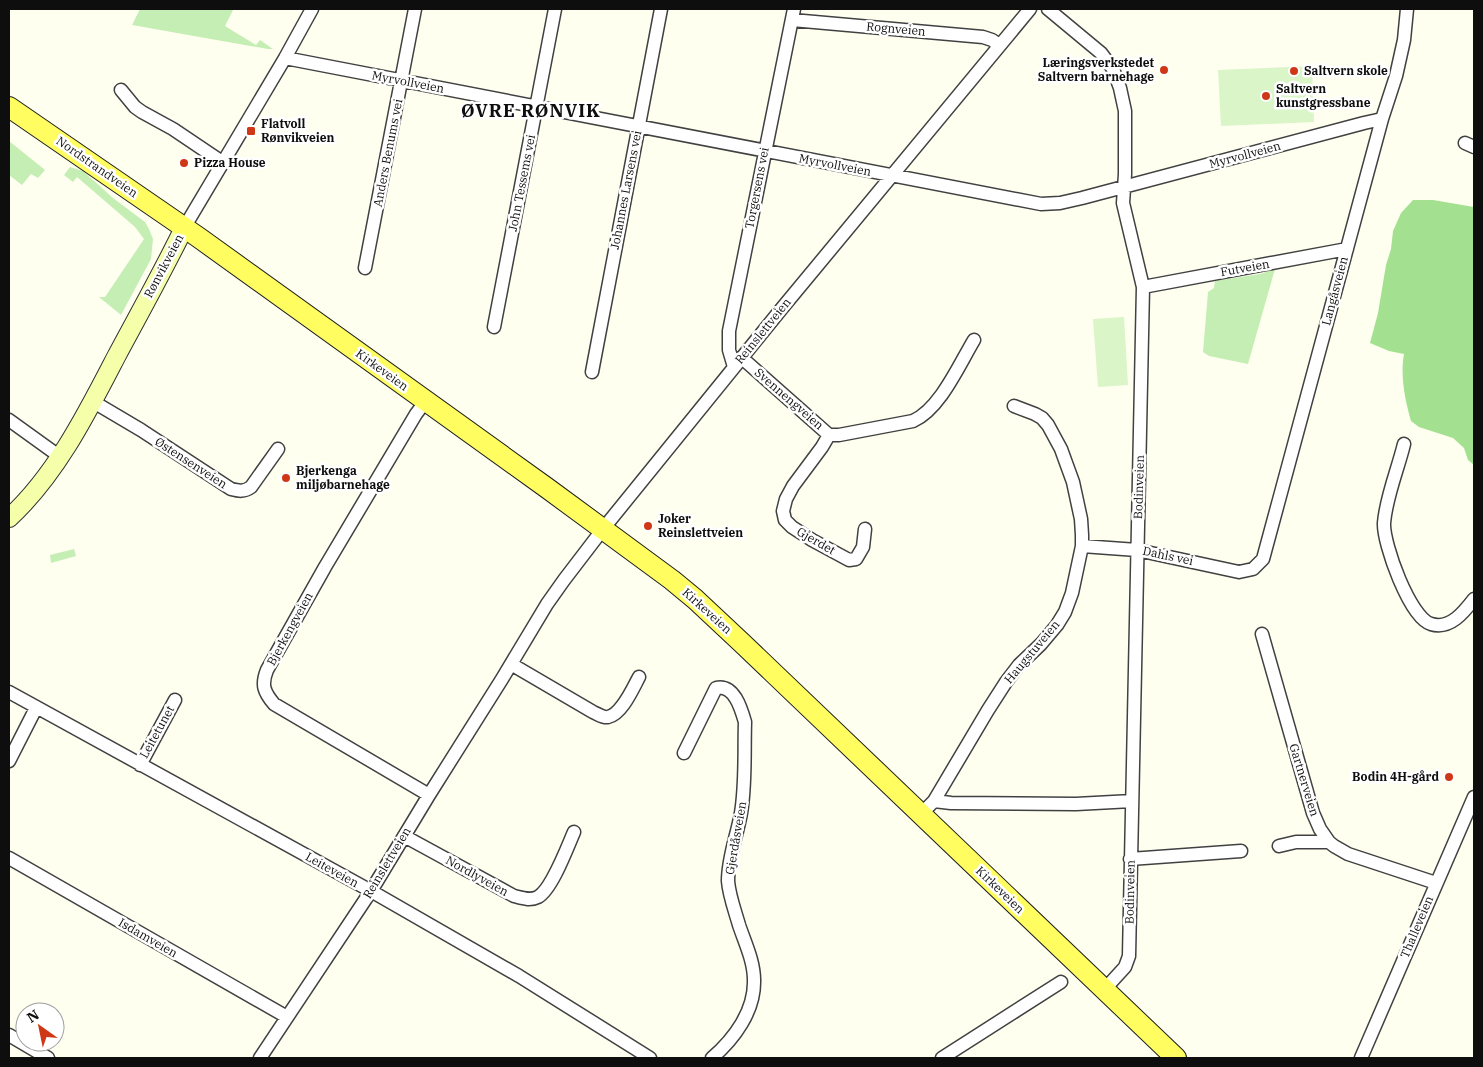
<svg xmlns="http://www.w3.org/2000/svg" width="1483" height="1067" viewBox="0 0 1483 1067" font-family="'IBM Plex Serif',serif">
	<style>
		.green { fill: #c5eeb4 }
		.forest { fill: #a3e191 }
		.pitch { fill: #daf5c7 }
		.lines { fill: none; stroke-linecap: round; stroke-linejoin: round }
		.street-casing { stroke: #414141; stroke-width: 15 }
		.secondary-casing { stroke: #303030; stroke-width: 20 }
		.primary-casing { stroke: #1f1f1f; stroke-width: 22 }
		.street { stroke: #fff; stroke-width: 12 }
		.secondary { stroke: #f5ffaa; stroke-width: 18 }
		.primary { stroke: #fffd5f; stroke-width: 20 }
		.poi-dot { fill: #ce3816; stroke: #fff; stroke-width: 2 }
		.labels { text-anchor: middle; stroke-width: 5; stroke-linejoin: round; paint-order: stroke }
		.street-label { font-size: 12px; fill: #0e0e0e; stroke: #fff }
		.poi-label { font-size: 12px; font-weight: bold; fill: #0e0e0e; stroke: #fff; text-anchor: start }
		.district-label { font-size: 18px; font-weight: bold; letter-spacing: 1px; fill: #0e0e0e; stroke: #fff }
	</style>
	<rect width="100%" height="100%" fill="#feffef"/>
	<!-- green -->
	<path class="green" d="M 140,9 L 231,9 L 233,10 L 225,26 L 256,45 L 260,40 L 273,49 L 268,49 L 132,25 Z
		M 9,141 L 45,170 L 38,178 L 31,174 L 22,185 L 9,175 Z
		M 70,167 L 83,171 L 113,198 L 145,222 L 149,229 L 153,239 L 151,259 L 121,315 L 99,297 L 105,297 L 144,239 L 135,227 L 77,177 L 73,182 L 64,175 Z
		M 1275,269 L 1248,364 L 1209,356 L 1203,352 L 1208,292 L 1214,288 L 1215,281 L 1260,274 Z
		M 74,549 L 76,556 L 51,563 L 50,555 Z"/>
	<!-- forest -->
	<path class="forest" d="M 1413,200 L 1433,200 L 1474,207 L 1474,465 L 1468,460 L 1464,448 L 1453,438 L 1419,427 L 1411,421 C 1405,400 1400,376 1404,354 L 1389,351 L 1370,343 L 1378,313 L 1386,265 L 1391,249 L 1393,231 L 1401,213 Z"/>
	<!-- pitch -->
	<path class="pitch" d="M 1312,66 L 1314,122 L 1221,126 L 1218,70 Z
		M 1124,317 L 1128,385 L 1098,387 L 1093,319 Z"/>
	<g class="lines">
		<!-- street casing -->
		<g class="street-casing">
			<path id="street" d="M 1048,9 L 1101,53 L 1113,69 L 1120,88 L 1125,111 L 1125,174 L 1123,203 L 1143,287 L 1129,956 L 1125,967 L 1104,990
				M 792,20 L 983,37 L 992,40 L 999,45
				M 285,58 L 1041,204 L 1060,203 L 1082,198 L 1364,123 L 1382,119
				M 121,90 L 135,107 L 142,112 L 173,129 L 222,162
				M 1465,143 L 1474,147
				M 184,228 L 285,58 L 312,9
				M 365,268 L 415,9
				M 1143,287 L 1347,249
				M 494,327 L 555,9
				M 742,358 L 829,435 L 839,435 L 913,421 C 940,409 959,365 974,340
				M 734,367 L 729,350 L 729,331 L 794,9
				M 592,372 L 661,9
				M 92,401 L 141,430 L 231,489 C 239,491 244,492 251,487 L 278,449
				M 425,402 L 416,414 L 325,567 L 267,670 C 261,685 264,692 274,704 L 429,795
				M 9,420 L 59,456
				M 829,435 L 822,447 L 793,486 L 786,499 L 783,511 L 785,520 L 792,527 L 812,540 L 849,560 L 856,559 L 863,547 L 865,529
				M 1404,444 C 1398,469 1386,497 1384,523 C 1383,544 1410,618 1431,624 C 1450,630 1464,612 1474,599
				M 1082,546 L 1137,550 L 1239,572 L 1253,569 L 1263,559 L 1382,119 L 1396,76 L 1404,40 L 1407,9
				M 1262,634 L 1313,813 L 1320,829 L 1329,842 L 1334,846 L 1348,854 L 1436,883
				M 511,664 L 593,712 C 598,714 603,718 608,717 C 622,714 633,688 639,677
				M 9,692 L 371,891 L 519,976 L 650,1058
				M 684,753 L 716,688 C 734,684 741,708 745,722 C 744,752 746,783 741,813 C 737,836 728,857 728,881 C 729,895 735,911 739,925 C 745,943 754,961 754,980 C 755,1011 734,1039 712,1058
				M 9,761 L 36,708
				M 140,765 L 175,700
				M 934,801 L 951,803 L 1076,804 L 1132,801
				M 921,814 L 934,801 L 988,710 L 1006,682 L 1019,665 L 1041,644 L 1057,625 L 1065,612 L 1072,593 L 1082,546 L 1082,535 L 1081,519 L 1073,482 L 1061,449 L 1048,425 L 1042,418 L 1035,414 L 1014,406
				M 404,836 L 514,896 C 522,898 530,901 538,897 C 552,889 567,848 574,832
				M 1279,846 L 1296,842 L 1329,842
				M 9,858 L 287,1017
				M 1130,859 L 1241,851
				M 9,1035 L 48,1058
				M 260,1058 L 371,891 L 429,795 L 502,679 L 547,604 L 564,580 L 603,529 L 783,307 L 1030,9
				M 942,1058 L 1061,982
				M 1361,1058 L 1474,797"/>
		</g>
		<!-- secondary casing -->
		<g class="secondary-casing">
			<path id="secondary" d="M 9,518 C 56,475 87,413 116,357 C 139,314 163,271 184,228"/>
		</g>
		<!-- primary casing -->
		<g class="primary-casing">
			<path id="primary" d="M 9,107 L 198,237 L 547,488 L 672,580 L 695,599 L 742,643 L 1176,1058"/>
		</g>
		<!-- street -->
		<use href="#street" class="street"/>
		<!-- secondary -->
		<use href="#secondary" class="secondary"/>
		<!-- primary -->
		<use href="#primary" class="primary"/>
	</g>
	<!-- markers -->
	<g class="poi-dot">
		<circle cx="1164" cy="70" r="5"/>
		<circle cx="1294" cy="71" r="5"/>
		<circle cx="1266" cy="96" r="5"/>
		<rect x="246" y="126" width="10" height="10" rx="2.5"/>
		<circle cx="184" cy="163" r="5"/>
		<circle cx="286" cy="478" r="5"/>
		<circle cx="648" cy="526" r="5"/>
		<circle cx="1449" cy="777" r="5"/>
	</g>
	<g class="labels">
		<!-- street labels -->
		<g class="street-label">
			<text transform="translate(896 29) rotate(5)" y="4">Rognveien</text>
			<text transform="translate(408 82) rotate(11)" y="4">Myrvollveien</text>
			<text transform="translate(388 153) rotate(-79)" y="4">Anders Benums vei</text>
			<text transform="translate(1245 155) rotate(-15)" y="4">Myrvollveien</text>
			<text transform="translate(835 165) rotate(11)" y="4">Myrvollveien</text>
			<text transform="translate(97 167) rotate(35)" y="4">Nordstrandveien</text>
			<text transform="translate(522 183) rotate(-79)" y="4">John Tessems vei</text>
			<text transform="translate(757 188) rotate(-79)" y="4">Torgersens vei</text>
			<text transform="translate(626 190) rotate(-79)" y="4">Johannes Larsens vei</text>
			<text transform="translate(164 266) rotate(-62)" y="4">Rønvikveien</text>
			<text transform="translate(1245 268) rotate(-10)" y="4">Futveien</text>
			<text transform="translate(1335 291) rotate(-75)" y="4">Langåsveien</text>
			<text transform="translate(763 331) rotate(-51)" y="4">Reinslettveien</text>
			<text transform="translate(382 370) rotate(36)" y="4">Kirkeveien</text>
			<text transform="translate(789 399) rotate(41)" y="4">Svennengveien</text>
			<text transform="translate(191 463) rotate(33)" y="4">Østensenveien</text>
			<text transform="translate(1139 487) rotate(-88)" y="4">Bodinveien</text>
			<text transform="translate(816 541) rotate(30)" y="4">Gjerdet</text>
			<text transform="translate(1168 556) rotate(12)" y="4">Dahls vei</text>
			<text transform="translate(707 611) rotate(42)" y="4">Kirkeveien</text>
			<text transform="translate(290 629) rotate(-61)" y="4">Bjerkengveien</text>
			<text transform="translate(1032 652) rotate(-50)" y="4">Haugstuveien</text>
			<text transform="translate(157 732) rotate(-61)" y="4">Leitetunet</text>
			<text transform="translate(1304 780) rotate(73)" y="4">Gartnerveien</text>
			<text transform="translate(736 838) rotate(-80)" y="4">Gjerdåsveien</text>
			<text transform="translate(387 863) rotate(-59)" y="4">Reinslettveien</text>
			<text transform="translate(332 870) rotate(29)" y="4">Leiteveien</text>
			<text transform="translate(477 876) rotate(29)" y="4">Nordlyveien</text>
			<text transform="translate(1000 890) rotate(44)" y="4">Kirkeveien</text>
			<text transform="translate(1130 892) rotate(-89)" y="4">Bodinveien</text>
			<text transform="translate(1417 927) rotate(-67)" y="4">Thalleveien</text>
			<text transform="translate(148 938) rotate(30)" y="4">Isdamveien</text>
		</g>
		<!-- poi labels -->
		<g class="poi-label">
			<text x="1154" y="67" text-anchor="end">Læringsverkstedet<tspan x="1154" dy="14">Saltvern barnehage</tspan></text>
			<text x="1304" y="75">Saltvern skole</text>
			<text x="1276" y="93">Saltvern<tspan x="1276" dy="14">kunstgressbane</tspan></text>
			<text x="261" y="128">Flatvoll<tspan x="261" dy="14">Rønvikveien</tspan></text>
			<text x="194" y="167">Pizza House</text>
			<text x="296" y="475">Bjerkenga<tspan x="296" dy="14">miljøbarnehage</tspan></text>
			<text x="658" y="523">Joker<tspan x="658" dy="14">Reinslettveien</tspan></text>
			<text x="1439" y="781" text-anchor="end">Bodin 4H-gård</text>
		</g>
		<!-- district labels -->
		<g class="district-label">
			<text x="531" y="117">ØVRE RØNVIK</text>
		</g>
	</g>
	<!-- border -->
	<rect width="1483" height="1067" fill="none" stroke="#0e0e0e" stroke-width="20"/>
	<!-- north arrow -->
	<g transform="translate(40 1027) rotate(327)"><circle r="24" fill="#ffffff" stroke="#9f9f9f"/>
	<path d="M0-4L9 19L0 12L-9 19Z" fill="#ce3816"/>
	<text y="-8" font-size="14" font-weight="bold" text-anchor="middle" fill="#0e0e0e">N</text>
	</g>
</svg>
